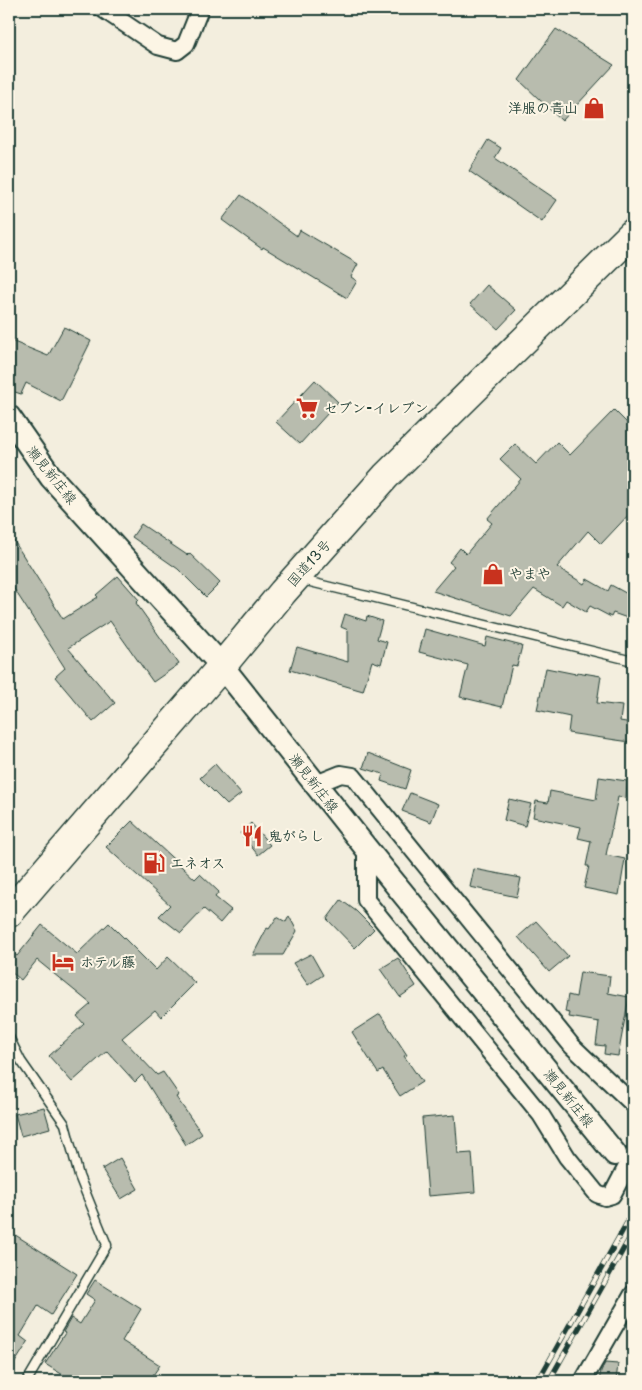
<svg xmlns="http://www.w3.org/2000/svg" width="642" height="1390" viewBox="0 0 642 1390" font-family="'Playpen Sans','Klee One',sans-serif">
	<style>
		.building { fill: #b8bcae; stroke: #1f3d34 }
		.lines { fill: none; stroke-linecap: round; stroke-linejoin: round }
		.service-casing { stroke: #1f3d34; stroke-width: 11 }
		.minor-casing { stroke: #1f3d34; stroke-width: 20 }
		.secondary-casing { stroke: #1f3d34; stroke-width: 26 }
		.trunk-casing { stroke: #1f3d34; stroke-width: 31 }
		.service { stroke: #fcf5e5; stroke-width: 8 }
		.minor { stroke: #fcf5e5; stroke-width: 16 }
		.secondary { stroke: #fcf5e5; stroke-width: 22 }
		.trunk { stroke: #fcf5e5; stroke-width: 28 }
		.rail-casing { stroke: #1f3d34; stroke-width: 5.5 }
		.rail { stroke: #fcf5e5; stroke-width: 4; stroke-dasharray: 11; stroke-linecap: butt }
		.labels { text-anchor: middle; stroke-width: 4; stroke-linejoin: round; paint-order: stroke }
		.poi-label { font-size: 14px; font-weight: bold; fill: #1f3d34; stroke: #fcf5e5; text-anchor: start }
		.street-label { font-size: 14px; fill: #1f3d34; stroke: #fcf5e5 }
	</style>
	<rect width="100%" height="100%" fill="#f3eede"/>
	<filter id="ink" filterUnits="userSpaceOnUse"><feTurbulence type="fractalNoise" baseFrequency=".02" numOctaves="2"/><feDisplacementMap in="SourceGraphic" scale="10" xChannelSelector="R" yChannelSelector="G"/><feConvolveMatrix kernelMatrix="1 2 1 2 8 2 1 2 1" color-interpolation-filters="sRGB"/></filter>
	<g filter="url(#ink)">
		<!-- building -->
		<path class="building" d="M 556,29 L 614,65 L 562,121 L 519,80 Z
			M 488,140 L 501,148 L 495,158 L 557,200 L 542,222 L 469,171 Z
			M 241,195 L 297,236 L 300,230 L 358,264 L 351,277 L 357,281 L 347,298 L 263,247 L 262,249 L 222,220 Z
			M 487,285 L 516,310 L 498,329 L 470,304 Z
			M 64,327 L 91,341 L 61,401 L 26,383 L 21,394 L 9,390 L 9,340 L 48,356 Z
			M 315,380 L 338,402 L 300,444 L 276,422 Z
			M 614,410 L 633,429 L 633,510 L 601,544 L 588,531 L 557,567 L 584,584 L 587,579 L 608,591 L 611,585 L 633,597 L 633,620 L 613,613 L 611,617 L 590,606 L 586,612 L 566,600 L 562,606 L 534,589 L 511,616 L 433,591 L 454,566 L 449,562 L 460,548 L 466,554 L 492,523 L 487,519 L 521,479 L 500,459 L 515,444 L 536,464 L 557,442 L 570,455 Z
			M 141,524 L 187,555 L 189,553 L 220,583 L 206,597 L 178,569 L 132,537 Z
			M 9,533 L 63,619 L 98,597 L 96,595 L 118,576 L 139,600 L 136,603 L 179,664 L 153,682 L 110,621 L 68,648 L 115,703 L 93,722 L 55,677 L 65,668 L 9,581 Z
			M 345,614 L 366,621 L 367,616 L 382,621 L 377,639 L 387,642 L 381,664 L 372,661 L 363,691 L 290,670 L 297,647 L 348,662 L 348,630 L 341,627 Z
			M 425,629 L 485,646 L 487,637 L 522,646 L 517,666 L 512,665 L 502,707 L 460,697 L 468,665 L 419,652 Z
			M 546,668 L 576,674 L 577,672 L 601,676 L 597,703 L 622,706 L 620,721 L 632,723 L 630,742 L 568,733 L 570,717 L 537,710 Z
			M 368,753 L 411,770 L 405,789 L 381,781 L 383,774 L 363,768 Z
			M 215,764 L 241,794 L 227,805 L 200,778 Z
			M 599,777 L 627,781 L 626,798 L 618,797 L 606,855 L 625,859 L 619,895 L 584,888 L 589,866 L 586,866 L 591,841 L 578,838 L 581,827 L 533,817 L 536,801 L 548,803 L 550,791 L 596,800 Z
			M 410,793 L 438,804 L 431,822 L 402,811 Z
			M 509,799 L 531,804 L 525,826 L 504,820 Z
			M 132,821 L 195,879 L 200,874 L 219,892 L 215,897 L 231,910 L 220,923 L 204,909 L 181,933 L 159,916 L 170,905 L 106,847 Z
			M 251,823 L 270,845 L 258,855 L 240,833 Z
			M 474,869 L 521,878 L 517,897 L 470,887 Z
			M 341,900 L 356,911 L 374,929 L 355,948 L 327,919 Z
			M 289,916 L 297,931 L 283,955 L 253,955 L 267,928 L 269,929 L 277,917 L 286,922 Z
			M 536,921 L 568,956 L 549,972 L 518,937 Z
			M 109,923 L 156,970 L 168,957 L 195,983 L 161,1017 L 155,1010 L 122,1038 L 157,1075 L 163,1072 L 179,1095 L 176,1097 L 202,1134 L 186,1145 L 142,1075 L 135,1082 L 107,1051 L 72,1082 L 49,1056 L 84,1024 L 77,1016 L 91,1004 L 37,960 L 21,980 L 9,970 L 9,950 L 17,956 L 42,925 L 77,954 Z
			M 311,954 L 323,975 L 308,985 L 293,963 Z
			M 398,958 L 416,986 L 400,997 L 380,969 Z
			M 580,972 L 610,976 L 608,993 L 629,997 L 618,1056 L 604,1054 L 605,1046 L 596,1045 L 599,1022 L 569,1017 L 570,1013 L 565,1012 L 568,995 L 576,997 Z
			M 380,1014 L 407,1055 L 404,1056 L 422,1082 L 400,1096 L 383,1070 L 378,1073 L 352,1032 Z
			M 44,1107 L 50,1128 L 21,1136 L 15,1114 Z
			M 455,1115 L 458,1154 L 472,1153 L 475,1192 L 428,1196 L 422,1118 Z
			M 120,1158 L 138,1189 L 121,1199 L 102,1169 Z
			M 9,1231 L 77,1274 L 51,1315 L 38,1306 L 20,1336 L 28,1342 L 9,1372 Z
			M 95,1280 L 141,1309 L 122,1341 L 160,1365 L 149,1381 L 73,1381 L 45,1364 L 65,1333 L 63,1332 L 71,1318 L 80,1324 L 95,1300 L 86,1294 Z
			M 605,1363 L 618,1364 L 616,1381 L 599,1381 L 601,1371 Z"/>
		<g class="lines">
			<!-- service casing -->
			<g class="service-casing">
				<path id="service" d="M 302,580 L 633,661
					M 9,1037 L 21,1061 L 65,1124 L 79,1176 L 107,1245 L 27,1381"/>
			</g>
			<!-- minor casing -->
			<g class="minor-casing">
				<path id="minor" d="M 103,9 L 158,46 L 177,51 L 186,44 L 200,9
					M 316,784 L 341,774 L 353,776 L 572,1046 L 633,1104
					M 366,848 L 366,900 L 541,1115 L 567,1157 L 597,1194 L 605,1197 L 612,1195 L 633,1155
					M 583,1381 L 633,1294"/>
			</g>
			<!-- secondary casing -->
			<g class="secondary-casing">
				<path id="secondary" d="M 9,417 L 51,477 L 222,666 L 366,848 L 615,1154"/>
			</g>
			<!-- trunk casing -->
			<g class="trunk-casing">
				<path id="trunk" d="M 9,913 L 222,666 L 283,592 L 386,476 L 633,233"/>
			</g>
			<!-- service -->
			<use href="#service" class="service"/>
			<!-- minor -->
			<use href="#minor" class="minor"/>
			<!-- secondary -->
			<use href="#secondary" class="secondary"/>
			<!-- trunk -->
			<use href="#trunk" class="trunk"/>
			<!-- rail casing -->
			<g class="rail-casing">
				<path id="rail" d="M 538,1381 L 633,1212
					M 549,1381 L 633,1232"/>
			</g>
			<!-- rail -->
			<use href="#rail" class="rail"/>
		</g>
	</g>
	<!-- icons -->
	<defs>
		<g id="shop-bare" transform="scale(1.725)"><path d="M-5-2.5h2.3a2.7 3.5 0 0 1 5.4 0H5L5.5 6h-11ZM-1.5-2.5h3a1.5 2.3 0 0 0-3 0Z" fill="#c8321e" stroke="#fcf5e5" stroke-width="2.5" paint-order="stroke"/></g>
		<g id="supermarket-bare" transform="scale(1.725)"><path d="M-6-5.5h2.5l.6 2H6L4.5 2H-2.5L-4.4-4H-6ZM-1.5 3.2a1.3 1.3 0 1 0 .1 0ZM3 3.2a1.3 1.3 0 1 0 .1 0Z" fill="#c8321e" stroke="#fcf5e5" stroke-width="2.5" paint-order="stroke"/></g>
		<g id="restaurant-bare" transform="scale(1.725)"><path d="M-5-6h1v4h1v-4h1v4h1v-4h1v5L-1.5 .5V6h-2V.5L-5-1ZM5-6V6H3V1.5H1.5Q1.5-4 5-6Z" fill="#c8321e" stroke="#fcf5e5" stroke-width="2.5" paint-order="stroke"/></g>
		<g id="fuel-bare" transform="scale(1.725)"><path d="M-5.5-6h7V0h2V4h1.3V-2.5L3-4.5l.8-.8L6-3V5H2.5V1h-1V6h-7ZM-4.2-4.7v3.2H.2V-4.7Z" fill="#c8321e" stroke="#fcf5e5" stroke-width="2.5" paint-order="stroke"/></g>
		<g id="hotel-bare" transform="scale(1.725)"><path d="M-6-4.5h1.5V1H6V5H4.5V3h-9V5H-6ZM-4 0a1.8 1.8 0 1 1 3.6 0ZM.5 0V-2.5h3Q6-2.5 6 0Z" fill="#c8321e" stroke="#fcf5e5" stroke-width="2.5" paint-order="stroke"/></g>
	</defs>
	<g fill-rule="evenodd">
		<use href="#shop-bare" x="594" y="108"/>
		<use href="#supermarket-bare" x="307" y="408"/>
		<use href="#shop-bare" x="493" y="574"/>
		<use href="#restaurant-bare" x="252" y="836"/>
		<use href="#fuel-bare" x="154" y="863"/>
		<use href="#hotel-bare" x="63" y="962"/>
	</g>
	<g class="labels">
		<!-- poi labels -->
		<g class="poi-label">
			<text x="578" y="113" text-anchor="end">洋服の青山</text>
			<text x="324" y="413">セブン-イレブン</text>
			<text x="509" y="579">やまや</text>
			<text x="268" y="841">鬼がらし</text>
			<text x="170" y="868">エネオス</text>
			<text x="80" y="967">ホテル藤</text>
		</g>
		<!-- street labels -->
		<g class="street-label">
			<text transform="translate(52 475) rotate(51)" y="5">瀬見新庄線</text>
			<text transform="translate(309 563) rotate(-48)" y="5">国道13号</text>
			<text transform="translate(314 783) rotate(52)" y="5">瀬見新庄線</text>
			<text transform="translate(569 1098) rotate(51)" y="5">瀬見新庄線</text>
		</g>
	</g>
	<!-- margin -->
	<rect width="642" height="1390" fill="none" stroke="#fcf5e5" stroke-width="30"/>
	<rect x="15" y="15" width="612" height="1360" fill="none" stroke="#1f3d34" stroke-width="2" filter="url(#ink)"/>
</svg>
